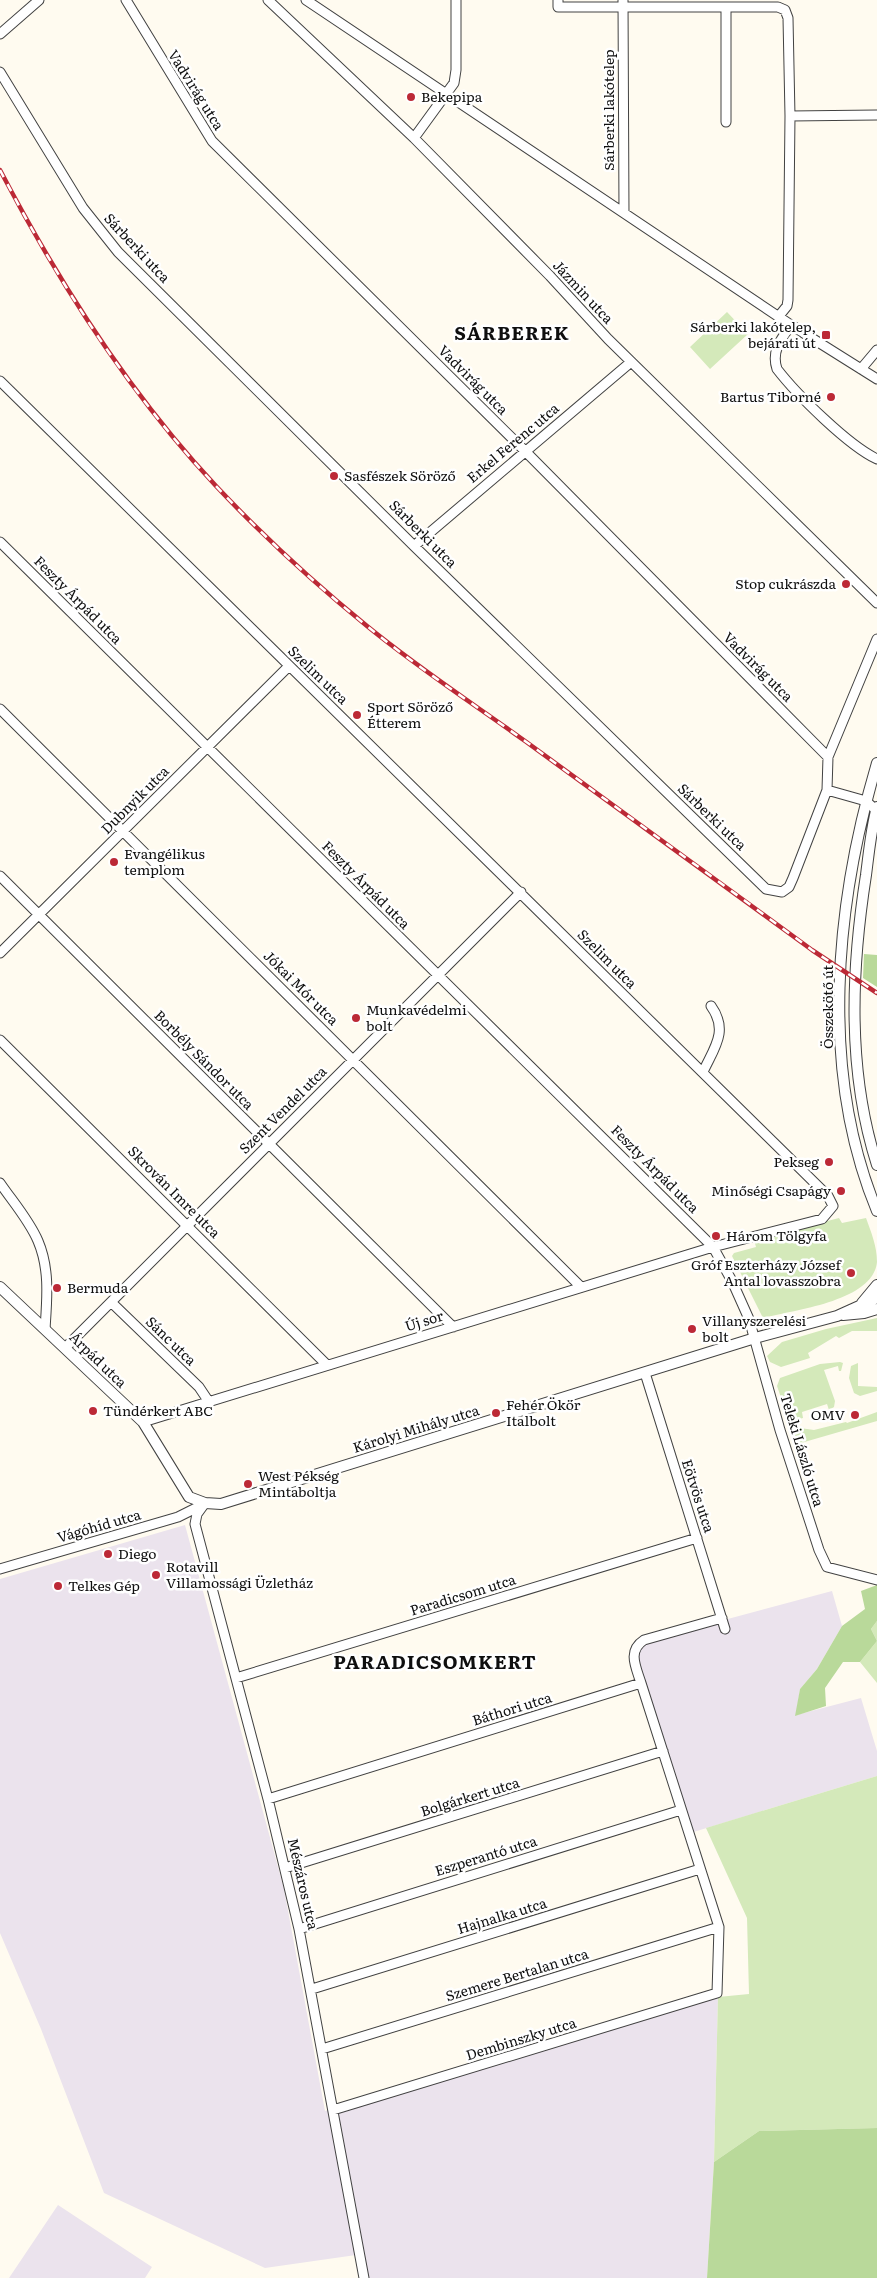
<svg xmlns="http://www.w3.org/2000/svg" width="877" height="2278" viewBox="0 0 877 2278" font-family="Literata,serif">
	<style>
		.industrial { fill: #ebe3ed }
		.green { fill: #d4e9ba }
		.forest { fill: #b9d99a }
		.lines { fill: none; stroke-linecap: round; stroke-linejoin: round }
		.minor-casing { stroke: #424242; stroke-width: 11 }
		.tertiary-casing { stroke: #424242; stroke-width: 12 }
		.minor { stroke: #fff; stroke-width: 9 }
		.tertiary { stroke: #fff; stroke-width: 10 }
		.rail-casing { stroke: #bc2936; stroke-width: 4.5 }
		.rail { stroke: #fff; stroke-width: 2.5; stroke-dasharray: 8; stroke-linecap: butt }
		.poi-dot { fill: #bc2936; stroke: #fff; stroke-width: 2 }
		.labels { text-anchor: middle; stroke-width: 5; stroke-linejoin: round; paint-order: stroke }
		.street-label { font-size: 14px; fill: #0f0f0f; stroke: #fff }
		.poi-label { font-size: 14px; fill: #0f0f0f; stroke: #fff; text-anchor: start }
		.district-label { font-size: 19px; font-weight: bold; letter-spacing: 1px; fill: #0f0f0f; stroke: #fff }
	</style>
	<rect width="100%" height="100%" fill="#fffbf0"/>
	<!-- industrial -->
	<path class="industrial" d="M 185,1525 L 284,1889 L 325,2111 L 718,1997 L 714,2162 L 707,2278 L 368,2278 L 363,2254 L 265,2268 L 104,2193 L 41,2029 L 0,1933 L 0,1579 Z
		M 832,1591 L 842,1626 L 817,1669 L 800,1689 L 796,1715 L 861,1698 L 877,1751 L 877,1776 L 687,1834 L 630,1648 L 724,1620 Z
		M 58,2205 L 152,2267 L 145,2278 L 9,2278 Z"/>
	<!-- green -->
	<path class="green" d="M 727,312 L 748,334 L 710,369 L 690,347 Z
		M 839,1218 L 842,1223 L 866,1218 C 871,1232 877,1246 877,1262 C 873,1302 792,1310 763,1318 L 732,1256 L 734,1253 L 756,1247 L 754,1240 Z
		M 877,1318 L 877,1331 L 852,1331 L 839,1338 L 836,1336 L 808,1353 L 810,1358 L 781,1367 L 770,1362 L 767,1356 L 782,1342 L 826,1329 Z
		M 840,1362 L 843,1363 L 841,1371 L 839,1371 L 838,1366 L 824,1370 L 835,1401 L 834,1407 L 829,1410 L 827,1404 L 802,1412 L 803,1418 L 794,1420 L 787,1415 L 777,1386 L 780,1378 L 820,1364 Z
		M 858,1363 L 858,1386 L 877,1387 L 877,1391 L 860,1396 L 854,1393 L 849,1378 L 851,1366 Z
		M 877,1412 L 877,1421 L 794,1445 L 795,1433 L 800,1428 L 814,1430 L 846,1422 L 847,1423 Z
		M 877,1621 L 877,1683 L 860,1662 L 877,1641 L 871,1629 Z
		M 877,1776 L 877,2128 L 759,2131 L 714,2162 L 718,1997 L 749,1994 L 747,1918 L 706,1828 Z"/>
	<!-- forest -->
	<path class="forest" d="M 864,954 L 877,955 L 877,987 L 863,978 Z
		M 877,1585 L 877,1621 L 871,1629 L 877,1641 L 860,1662 L 843,1662 L 825,1688 L 826,1706 L 795,1716 L 800,1689 L 817,1669 L 842,1626 L 865,1609 L 861,1591 Z
		M 877,2128 L 877,2278 L 707,2278 L 714,2162 L 759,2131 Z"/>
	<g class="lines">
		<!-- minor casing -->
		<g class="minor-casing">
			<path id="minor" d="M 126,0 L 212,141 L 525,451 L 828,757
				M 268,0 L 414,138 L 550,276 L 608,339 L 877,603
				M 306,0 L 791,325 L 877,379
				M 558,0 L 558,7 L 778,7 L 785,10 L 788,18 L 790,116 L 788,300 L 787,306 L 779,316
				M 623,0 L 624,213
				M 0,34 L 39,0
				M 0,72 L 83,208 L 118,252 L 414,546 L 766,889 L 782,892 L 789,887 L 793,878 L 827,790 L 828,757 L 877,639
				M 790,116 L 877,115
				M 726,122 L 726,8
				M 414,138 L 454,83 L 456,70 L 456,0
				M 791,325 C 781,339 771,351 777,369 C 797,395 849,446 877,459
				M 861,369 L 877,350
				M 0,381 L 828,1196 L 833,1206 L 822,1219 L 713,1247 L 143,1422
				M 0,542 L 713,1247 L 732,1281 L 749,1319 L 780,1430 L 819,1550 L 827,1567 L 877,1580
				M 414,546 L 631,362
				M 0,709 L 581,1287
				M 827,790 L 866,801 L 877,811
				M 0,876 L 453,1327
				M 0,953 L 289,666
				M 0,1040 L 327,1365
				M 703,1072 C 714,1048 729,1031 711,1006
				M 0,1183 C 13,1202 29,1220 38,1241 C 50,1269 47,1299 45,1329
				M 111,1302 L 199,1387 L 209,1402
				M 65,1348 L 521,892
				M 645,1373 L 725,1629
				M 205,1503 L 197,1514 L 195,1524 L 268,1799 L 299,1929 L 364,2278
				M 0,1569 L 178,1517 L 202,1505
				M 236,1678 L 697,1538
				M 268,1799 L 641,1683
				M 285,1868 L 663,1751
				M 299,1929 L 681,1810
				M 312,1989 L 700,1869
				M 322,2049 L 719,1927
				M 333,2110 L 717,1993 L 719,1927 L 641,1683 C 636,1667 627,1651 644,1640 L 722,1618"/>
		</g>
		<!-- tertiary casing -->
		<g class="tertiary-casing">
			<path id="tertiary" d="M 877,763 C 835,905 819,1071 877,1211
				M 877,807 C 871,829 869,852 866,875 C 851,971 847,1071 877,1165
				M 0,1287 L 143,1422 L 189,1497 L 205,1503 L 221,1504 L 755,1338 L 837,1316 L 877,1298
				M 862,1303 L 877,1285
				M 843,1315 L 864,1313 L 877,1309"/>
		</g>
		<!-- minor -->
		<use href="#minor" class="minor"/>
		<!-- tertiary -->
		<use href="#tertiary" class="tertiary"/>
		<!-- rail casing -->
		<g class="rail-casing">
			<path id="rail" d="M 0,170 C 59,283 128,392 216,486 C 263,536 314,583 367,626 C 417,667 472,703 525,741 C 621,811 717,880 812,950 L 877,993"/>
		</g>
		<!-- rail -->
		<use href="#rail" class="rail"/>
	</g>
	<!-- markers -->
	<g class="poi-dot">
		<circle cx="411" cy="97" r="5"/>
		<rect x="821" y="330" width="10" height="10" rx="2.5"/>
		<circle cx="831" cy="397" r="5"/>
		<circle cx="334" cy="476" r="5"/>
		<circle cx="846" cy="584" r="5"/>
		<circle cx="357" cy="715" r="5"/>
		<circle cx="114" cy="862" r="5"/>
		<circle cx="356" cy="1018" r="5"/>
		<circle cx="829" cy="1162" r="5"/>
		<circle cx="841" cy="1191" r="5"/>
		<circle cx="716" cy="1236" r="5"/>
		<circle cx="851" cy="1273" r="5"/>
		<circle cx="57" cy="1288" r="5"/>
		<circle cx="692" cy="1329" r="5"/>
		<circle cx="93" cy="1411" r="5"/>
		<circle cx="496" cy="1413" r="5"/>
		<circle cx="855" cy="1415" r="5"/>
		<circle cx="248" cy="1484" r="5"/>
		<circle cx="108" cy="1554" r="5"/>
		<circle cx="156" cy="1575" r="5"/>
		<circle cx="58" cy="1586" r="5"/>
	</g>
	<g class="labels">
		<!-- street labels -->
		<g class="street-label">
			<text transform="translate(196 90) rotate(58)" y="5">Vadvirág utca</text>
			<text transform="translate(609 110) rotate(-90)" y="5">Sárberki lakótelep</text>
			<text transform="translate(137 248) rotate(47)" y="5">Sárberki utca</text>
			<text transform="translate(583 292) rotate(47)" y="5">Jázmin utca</text>
			<text transform="translate(473 380) rotate(45)" y="5">Vadvirág utca</text>
			<text transform="translate(513 443) rotate(-40)" y="5">Erkel Ferenc utca</text>
			<text transform="translate(423 534) rotate(45)" y="5">Sárberki utca</text>
			<text transform="translate(78 600) rotate(45)" y="5">Feszty Árpád utca</text>
			<text transform="translate(758 667) rotate(45)" y="5">Vadvirág utca</text>
			<text transform="translate(318 675) rotate(44)" y="5">Szelim utca</text>
			<text transform="translate(135 800) rotate(-45)" y="5">Dubnyik utca</text>
			<text transform="translate(712 817) rotate(44)" y="5">Sárberki utca</text>
			<text transform="translate(366 885) rotate(45)" y="5">Feszty Árpád utca</text>
			<text transform="translate(607 959) rotate(45)" y="5">Szelim utca</text>
			<text transform="translate(301 988) rotate(45)" y="5">Jókai Mór utca</text>
			<text transform="translate(828 1007) rotate(-90)" y="5">Összekötő út</text>
			<text transform="translate(204 1060) rotate(45)" y="5">Borbély Sándor utca</text>
			<text transform="translate(283 1110) rotate(-45)" y="5">Szent Vendel utca</text>
			<text transform="translate(655 1169) rotate(45)" y="5">Feszty Árpád utca</text>
			<text transform="translate(174 1192) rotate(45)" y="5">Skrován Imre utca</text>
			<text transform="translate(424 1321) rotate(-17)" y="5">Új sor</text>
			<text transform="translate(171 1341) rotate(44)" y="5">Sánc utca</text>
			<text transform="translate(98 1360) rotate(44)" y="5">Árpád utca</text>
			<text transform="translate(416 1429) rotate(-17)" y="5">Károlyi Mihály utca</text>
			<text transform="translate(802 1450) rotate(73)" y="5">Teleki László utca</text>
			<text transform="translate(698 1496) rotate(72)" y="5">Eötvös utca</text>
			<text transform="translate(99 1526) rotate(-16)" y="5">Vágóhíd utca</text>
			<text transform="translate(463 1595) rotate(-17)" y="5">Paradicsom utca</text>
			<text transform="translate(512 1709) rotate(-17)" y="5">Báthori utca</text>
			<text transform="translate(470 1797) rotate(-17)" y="5">Bolgárkert utca</text>
			<text transform="translate(486 1856) rotate(-17)" y="5">Eszperantó utca</text>
			<text transform="translate(303 1884) rotate(77)" y="5">Mészáros utca</text>
			<text transform="translate(502 1916) rotate(-17)" y="5">Hajnalka utca</text>
			<text transform="translate(517 1975) rotate(-17)" y="5">Szemere Bertalan utca</text>
			<text transform="translate(521 2039) rotate(-17)" y="5">Dembinszky utca</text>
		</g>
		<!-- poi labels -->
		<g class="poi-label">
			<text x="421" y="102">Bekepipa</text>
			<text x="816" y="332" text-anchor="end">Sárberki lakótelep,<tspan x="816" dy="16">bejárati út</tspan></text>
			<text x="821" y="402" text-anchor="end">Bartus Tiborné</text>
			<text x="344" y="481">Sasfészek Söröző</text>
			<text x="836" y="589" text-anchor="end">Stop cukrászda</text>
			<text x="367" y="712">Sport Söröző<tspan x="367" dy="16">Étterem</tspan></text>
			<text x="124" y="859">Evangélikus<tspan x="124" dy="16">templom</tspan></text>
			<text x="366" y="1015">Munkavédelmi<tspan x="366" dy="16">bolt</tspan></text>
			<text x="819" y="1167" text-anchor="end">Pekseg</text>
			<text x="831" y="1196" text-anchor="end">Minőségi Csapágy</text>
			<text x="726" y="1241">Három Tölgyfa</text>
			<text x="841" y="1270" text-anchor="end">Gróf Eszterházy József<tspan x="841" dy="16">Antal lovasszobra</tspan></text>
			<text x="67" y="1293">Bermuda</text>
			<text x="702" y="1326">Villanyszerelési<tspan x="702" dy="16">bolt</tspan></text>
			<text x="506" y="1410">Fehér Ökör<tspan x="506" dy="16">Italbolt</tspan></text>
			<text x="103" y="1416">Tündérkert ABC</text>
			<text x="845" y="1420" text-anchor="end">OMV</text>
			<text x="258" y="1481">West Pékség<tspan x="258" dy="16">Mintaboltja</tspan></text>
			<text x="118" y="1559">Diego</text>
			<text x="166" y="1572">Rotavill<tspan x="166" dy="16">Villamossági Üzletház</tspan></text>
			<text x="68" y="1591">Telkes Gép</text>
		</g>
		<!-- district labels -->
		<g class="district-label">
			<text x="512" y="340">SÁRBEREK</text>
			<text x="435" y="1669">PARADICSOMKERT</text>
		</g>
	</g>
</svg>
